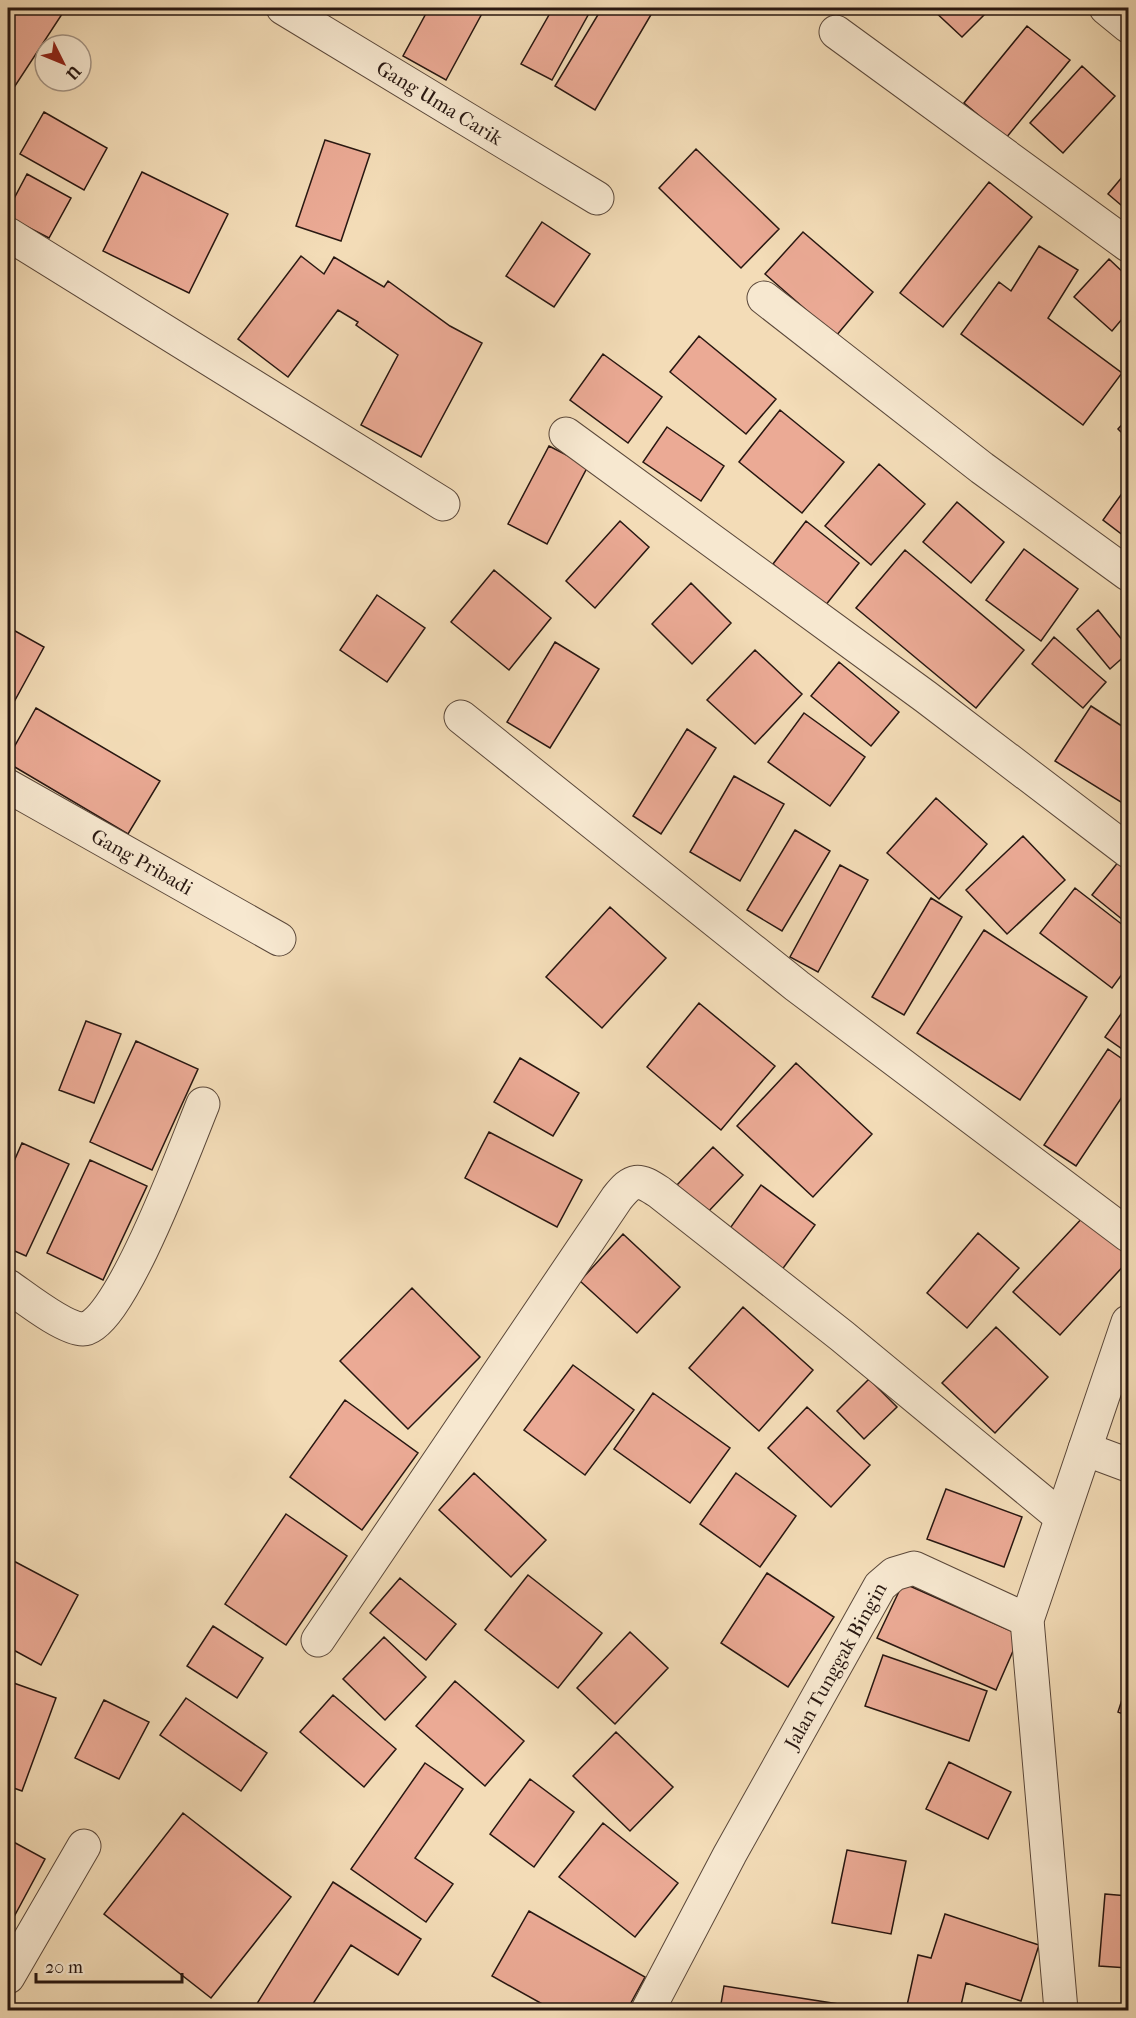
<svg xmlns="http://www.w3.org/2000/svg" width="1136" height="2018" viewBox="0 0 1136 2018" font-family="'IM FELL French Canon',serif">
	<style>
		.building { fill: #ebaa95; stroke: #281711; stroke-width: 1.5 }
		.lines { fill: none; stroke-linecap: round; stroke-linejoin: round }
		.street-casing { stroke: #5b483a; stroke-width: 35 }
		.street { stroke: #f7e8d0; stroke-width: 33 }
		.labels { text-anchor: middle; stroke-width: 6; stroke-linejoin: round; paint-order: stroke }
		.street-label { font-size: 20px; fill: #281711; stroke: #f7e8d0 }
	</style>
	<rect width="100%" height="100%" fill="#f3dcb7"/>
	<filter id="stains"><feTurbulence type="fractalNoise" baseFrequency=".00333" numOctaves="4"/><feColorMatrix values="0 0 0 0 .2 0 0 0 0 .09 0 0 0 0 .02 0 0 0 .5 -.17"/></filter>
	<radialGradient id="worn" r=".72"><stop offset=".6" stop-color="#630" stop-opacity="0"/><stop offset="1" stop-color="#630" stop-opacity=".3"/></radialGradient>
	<!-- building -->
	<path class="building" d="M 8,8 L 66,8 L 15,86 L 8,81 Z
		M 429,8 L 485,8 L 446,80 L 403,56 Z
		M 553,8 L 592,8 L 552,80 L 521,64 Z
		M 602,8 L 643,8 L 652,13 L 595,110 L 555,86 Z
		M 931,8 L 991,8 L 962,37 Z
		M 1027,26 L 1070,60 L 1006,138 L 964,103 Z
		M 1082,66 L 1115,96 L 1063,153 L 1030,123 Z
		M 44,112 L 107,148 L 84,190 L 20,154 Z
		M 325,140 L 370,154 L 341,241 L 296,226 Z
		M 696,149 L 779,229 L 741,268 L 659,188 Z
		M 1128,170 L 1128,211 L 1108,194 Z
		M 142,172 L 228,214 L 189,293 L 103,251 Z
		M 27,174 L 71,198 L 49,238 L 8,217 L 8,210 Z
		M 989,182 L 1032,217 L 943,327 L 900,293 Z
		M 542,222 L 590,254 L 554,307 L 506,276 Z
		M 803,232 L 873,292 L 836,336 L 765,274 Z
		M 1039,246 L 1078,270 L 1048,318 L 1122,373 L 1083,425 L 961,334 L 999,282 L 1011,291 Z
		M 301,256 L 324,274 L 334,257 L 384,287 L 388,281 L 450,326 L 482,343 L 421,457 L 361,425 L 398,355 L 356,325 L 358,322 L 338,310 L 288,377 L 238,339 Z
		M 1109,259 L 1128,277 L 1128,312 L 1112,331 L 1074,297 Z
		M 699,336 L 776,399 L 746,434 L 670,372 Z
		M 603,354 L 662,397 L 628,443 L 570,400 Z
		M 780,410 L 844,462 L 802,513 L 739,462 Z
		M 1128,418 L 1128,439 L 1118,429 Z
		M 667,427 L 724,466 L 701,501 L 643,462 Z
		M 549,446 L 588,466 L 547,544 L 508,524 Z
		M 879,464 L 925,504 L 871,565 L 825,526 Z
		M 1128,485 L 1128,539 L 1103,520 Z
		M 957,502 L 1004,542 L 971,583 L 923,542 Z
		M 620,521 L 649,547 L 595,608 L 566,581 Z
		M 806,521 L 859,563 L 825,606 L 773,564 Z
		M 1024,549 L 1078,589 L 1041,641 L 986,600 Z
		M 905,550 L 1024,650 L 976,708 L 856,608 Z
		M 494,570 L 551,618 L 509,670 L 451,622 Z
		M 691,583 L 731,623 L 692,664 L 652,624 Z
		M 377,595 L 425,628 L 387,682 L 340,650 Z
		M 1098,610 L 1128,647 L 1128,653 L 1110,669 L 1077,629 Z
		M 8,627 L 44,647 L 8,713 Z
		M 1054,637 L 1106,682 L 1083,708 L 1032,664 Z
		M 555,642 L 599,669 L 550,748 L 507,722 Z
		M 755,650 L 802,694 L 755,744 L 707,700 Z
		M 839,662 L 899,712 L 871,746 L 811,696 Z
		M 1091,706 L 1128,730 L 1128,796 L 1124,804 L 1055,761 Z
		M 36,708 L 160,781 L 128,834 L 8,763 L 8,758 Z
		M 804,713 L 865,757 L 830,806 L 768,762 Z
		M 687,729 L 716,748 L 661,834 L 633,816 Z
		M 734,776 L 784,804 L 740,881 L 690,852 Z
		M 936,798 L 987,844 L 939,899 L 887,853 Z
		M 795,830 L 830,851 L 782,931 L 747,910 Z
		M 1023,836 L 1065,880 L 1007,934 L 966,890 Z
		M 1119,861 L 1128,869 L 1128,924 L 1092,895 Z
		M 840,865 L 868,880 L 818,972 L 790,957 Z
		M 1075,888 L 1128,929 L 1128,966 L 1112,988 L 1040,933 Z
		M 931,898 L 962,917 L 904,1015 L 872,997 Z
		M 610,907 L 666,958 L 602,1028 L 546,977 Z
		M 984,930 L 1087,997 L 1020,1100 L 917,1033 Z
		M 699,1003 L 775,1066 L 721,1130 L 647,1067 Z
		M 1128,1004 L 1128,1053 L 1105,1037 Z
		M 86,1021 L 121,1034 L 94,1103 L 59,1090 Z
		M 136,1041 L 198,1069 L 152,1170 L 90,1142 Z
		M 1108,1049 L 1128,1063 L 1128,1088 L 1076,1166 L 1044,1145 Z
		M 520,1058 L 579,1093 L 553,1136 L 494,1102 Z
		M 796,1063 L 872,1134 L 813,1197 L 737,1126 Z
		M 489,1132 L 582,1180 L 557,1227 L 465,1178 Z
		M 22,1143 L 69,1164 L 26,1256 L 8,1248 L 8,1175 Z
		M 713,1147 L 743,1175 L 707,1213 L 677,1185 Z
		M 90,1160 L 147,1186 L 103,1280 L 47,1253 Z
		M 761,1185 L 815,1225 L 781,1271 L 728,1231 Z
		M 1086,1214 L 1128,1253 L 1128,1261 L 1060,1335 L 1013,1292 Z
		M 978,1233 L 1019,1268 L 967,1328 L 927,1293 Z
		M 623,1234 L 680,1287 L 637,1333 L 580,1281 Z
		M 412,1288 L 480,1357 L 408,1429 L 340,1361 Z
		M 743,1307 L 813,1370 L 759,1431 L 689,1368 Z
		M 996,1327 L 1048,1377 L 995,1433 L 942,1383 Z
		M 573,1365 L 634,1410 L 585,1475 L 524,1430 Z
		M 869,1379 L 897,1407 L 864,1439 L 837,1411 Z
		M 653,1393 L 730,1448 L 690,1503 L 614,1449 Z
		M 345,1400 L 418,1453 L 362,1530 L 290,1477 Z
		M 807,1407 L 870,1465 L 831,1507 L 768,1448 Z
		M 474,1473 L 546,1540 L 511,1577 L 439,1510 Z
		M 736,1473 L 796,1516 L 760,1567 L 700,1524 Z
		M 946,1489 L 1022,1517 L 1004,1567 L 927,1539 Z
		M 286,1514 L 347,1556 L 286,1645 L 225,1604 Z
		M 8,1558 L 78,1595 L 41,1665 L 8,1647 Z
		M 767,1573 L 834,1617 L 788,1687 L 721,1643 Z
		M 528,1575 L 602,1633 L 558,1688 L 485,1630 Z
		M 400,1578 L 456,1624 L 426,1660 L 370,1613 Z
		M 903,1583 L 1020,1635 L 996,1690 L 877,1638 Z
		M 213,1626 L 263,1658 L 237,1698 L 187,1666 Z
		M 630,1632 L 668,1668 L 615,1724 L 577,1688 Z
		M 384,1637 L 426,1677 L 385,1720 L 343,1679 Z
		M 883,1655 L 987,1691 L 969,1741 L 865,1706 Z
		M 8,1681 L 56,1698 L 22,1791 L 8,1786 Z
		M 455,1681 L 524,1741 L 485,1786 L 416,1726 Z
		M 1128,1681 L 1128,1716 L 1118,1712 Z
		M 333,1695 L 396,1749 L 364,1787 L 300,1732 Z
		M 186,1698 L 267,1753 L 241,1791 L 160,1735 Z
		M 104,1700 L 149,1722 L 119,1779 L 75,1758 Z
		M 616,1732 L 673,1787 L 630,1831 L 573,1776 Z
		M 949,1762 L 1011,1792 L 988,1839 L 926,1809 Z
		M 425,1763 L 463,1789 L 415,1858 L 453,1884 L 426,1922 L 351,1869 Z
		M 530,1779 L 574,1812 L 534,1867 L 490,1834 Z
		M 183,1813 L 291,1897 L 211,1998 L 104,1914 Z
		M 603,1823 L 678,1883 L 635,1937 L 559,1877 Z
		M 8,1839 L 45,1859 L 8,1928 Z
		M 847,1850 L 906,1861 L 891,1934 L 832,1923 Z
		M 333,1882 L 421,1939 L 398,1975 L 351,1945 L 309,2010 L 253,2010 Z
		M 1105,1894 L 1128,1896 L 1128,1968 L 1099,1966 Z
		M 529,1911 L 645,1977 L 627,2010 L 553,2010 L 492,1976 Z
		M 945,1914 L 1039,1945 L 1021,2001 L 966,1983 L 960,2010 L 906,2010 L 918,1955 L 931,1958 Z
		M 724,1986 L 851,2006 L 851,2010 L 720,2010 Z
		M 1073,2009 L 1128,2010 L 1073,2010 Z"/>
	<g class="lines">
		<!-- street casing -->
		<g class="street-casing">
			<g id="street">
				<path id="s1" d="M 283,8 L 597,198"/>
				<path d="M 1106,8 L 1128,26"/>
				<path d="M 836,32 L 1128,245"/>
				<path d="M 8,234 L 443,504"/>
				<path d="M 764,298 L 982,468 L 1128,574"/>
				<path d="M 566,434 L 926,697 L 1128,851"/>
				<path d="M 461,717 L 797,986 L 1128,1235"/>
				<path id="s2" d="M 8,786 L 279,939"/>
				<path d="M 8,1286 C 24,1297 64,1329 83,1329 C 119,1329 188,1140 203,1104"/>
				<path d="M 1085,1449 L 1128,1465"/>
				<path d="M 318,1640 L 617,1198 C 633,1178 638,1178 659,1192 L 842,1336 L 1061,1517"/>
				<path d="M 8,1977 L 84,1846"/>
				<path id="s3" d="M 648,2010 L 730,1854 L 880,1586 L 894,1574 L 914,1568 L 1027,1620"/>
				<path d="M 1061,2010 L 1027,1620 L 1128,1322"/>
			</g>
		</g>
		<!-- street -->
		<use href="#street" class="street"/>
	</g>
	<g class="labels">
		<!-- street labels -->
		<g class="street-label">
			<text dy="7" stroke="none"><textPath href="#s1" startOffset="183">Gang Uma Carik</textPath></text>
			<text dy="7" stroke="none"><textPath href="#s2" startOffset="154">Gang Pribadi</textPath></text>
			<text dy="7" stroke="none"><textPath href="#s3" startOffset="392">Jalan Tunggak Bingin</textPath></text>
		</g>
	</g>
	<!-- margin -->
	<rect width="1136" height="2018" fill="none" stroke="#f3dcb7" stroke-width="30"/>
	<rect x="9" y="9" width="1118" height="2000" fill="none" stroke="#281711" stroke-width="3"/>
	<rect x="15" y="15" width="1106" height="1988" fill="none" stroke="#281711" stroke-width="1.5"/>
	<!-- north arrow -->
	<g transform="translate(63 63) rotate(133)"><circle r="28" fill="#f7e8d0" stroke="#a49484" stroke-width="1.5"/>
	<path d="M0-4.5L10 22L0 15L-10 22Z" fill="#8f2418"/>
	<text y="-9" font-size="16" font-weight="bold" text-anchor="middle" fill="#281711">U</text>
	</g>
	<!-- scale -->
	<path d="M36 1973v9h146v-9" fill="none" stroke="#281711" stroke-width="3"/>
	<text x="45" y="1973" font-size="18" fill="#281711" stroke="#f7e8d0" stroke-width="4.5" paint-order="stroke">20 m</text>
	<rect width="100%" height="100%" filter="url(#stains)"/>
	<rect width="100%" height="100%" fill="url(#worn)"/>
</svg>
